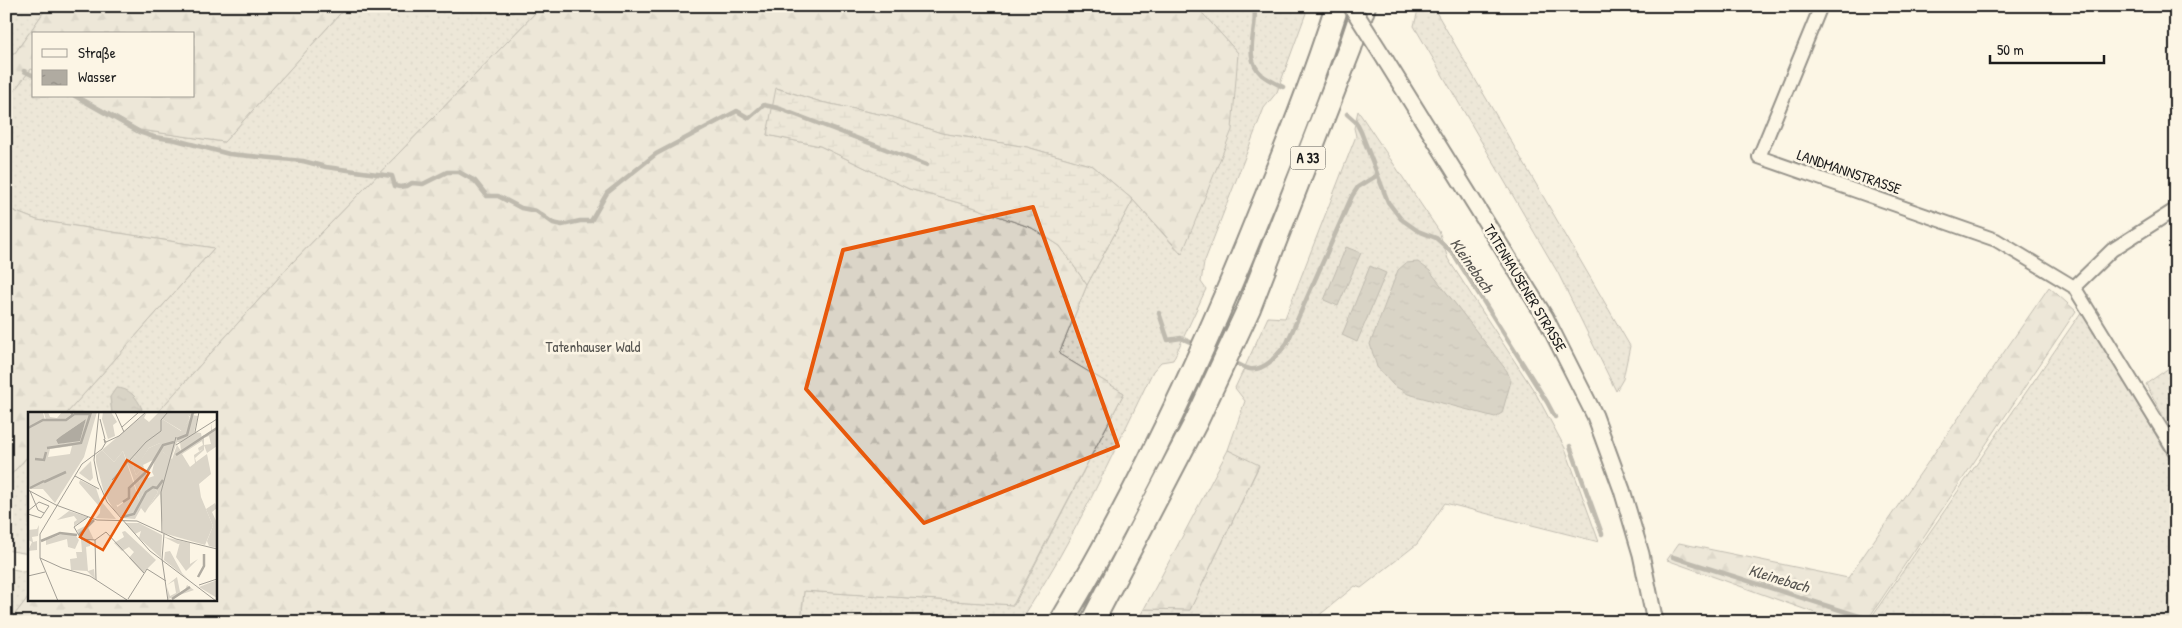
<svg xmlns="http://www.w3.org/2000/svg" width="2182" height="628" viewBox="0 0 2182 628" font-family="'Patrick Hand',sans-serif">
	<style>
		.grass { fill: url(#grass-dots); stroke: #7c7872 }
		.forest { fill: url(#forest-firs); stroke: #7c7872 }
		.wetland { fill: url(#wetland-marsh); stroke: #7c7872 }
		.water { fill: url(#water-ripples); stroke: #75726c }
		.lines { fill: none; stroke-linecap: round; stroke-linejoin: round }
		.stream { stroke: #75726c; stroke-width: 4.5 }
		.minor-casing { stroke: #1c1c1c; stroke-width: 16 }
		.tertiary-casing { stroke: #1c1c1c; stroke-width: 19 }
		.motorway-casing { stroke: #1c1c1c; stroke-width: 26 }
		.minor { stroke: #fcf5e5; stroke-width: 12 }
		.tertiary { stroke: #fcf5e5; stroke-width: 15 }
		.motorway { stroke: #fcf5e5; stroke-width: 22 }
		.tertiary-bridge-casing { stroke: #1c1c1c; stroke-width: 19; stroke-linecap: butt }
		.tertiary-bridge { stroke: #fcf5e5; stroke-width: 15 }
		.marked { fill: none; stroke: #e8590c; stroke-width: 4; stroke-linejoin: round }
		.labels { text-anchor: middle; stroke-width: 5; stroke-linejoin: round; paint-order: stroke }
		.shield { fill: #fcf5e5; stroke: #5f5d58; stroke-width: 1 }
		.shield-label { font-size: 14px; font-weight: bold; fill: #1c1c1c }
		.street-label { font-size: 15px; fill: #1c1c1c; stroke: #fcf5e5 }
		.park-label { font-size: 15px; fill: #555450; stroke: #fcf5e5 }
		.water-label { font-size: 16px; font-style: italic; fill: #575551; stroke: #fcf5e5 }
		.inset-river { fill: none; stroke: #b0aba1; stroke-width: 2.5 }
		.inset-road { fill: none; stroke: #a29e95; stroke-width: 1 }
		.view { fill: #e8590c; fill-opacity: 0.15; stroke: #e8590c; stroke-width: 2.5 }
		.inset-edge { fill: none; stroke: #1c1c1c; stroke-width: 2.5 }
	</style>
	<defs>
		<pattern id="grass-dots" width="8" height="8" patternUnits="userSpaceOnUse" patternTransform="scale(1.25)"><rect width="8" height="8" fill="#dbd5c8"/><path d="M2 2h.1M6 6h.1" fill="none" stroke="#bbb6ab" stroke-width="1.8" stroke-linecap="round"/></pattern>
		<pattern id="forest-firs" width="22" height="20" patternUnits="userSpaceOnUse" patternTransform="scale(1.25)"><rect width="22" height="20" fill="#dbd5c8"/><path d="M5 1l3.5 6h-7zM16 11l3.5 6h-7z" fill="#bbb6ab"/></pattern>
		<pattern id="wetland-marsh" width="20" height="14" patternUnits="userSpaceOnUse" patternTransform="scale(1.25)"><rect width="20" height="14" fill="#dbd5c8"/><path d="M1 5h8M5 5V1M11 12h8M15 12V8" fill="none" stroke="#bbb6ab"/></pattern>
		<pattern id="water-ripples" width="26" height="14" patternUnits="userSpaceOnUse" patternTransform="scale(1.25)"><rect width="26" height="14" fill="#b0aba1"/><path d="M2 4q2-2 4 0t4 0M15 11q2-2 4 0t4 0" fill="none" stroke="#8e8a82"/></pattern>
	</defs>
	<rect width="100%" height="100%" fill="#fcf5e5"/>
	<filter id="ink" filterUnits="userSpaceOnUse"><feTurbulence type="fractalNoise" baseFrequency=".02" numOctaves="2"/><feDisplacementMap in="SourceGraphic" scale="10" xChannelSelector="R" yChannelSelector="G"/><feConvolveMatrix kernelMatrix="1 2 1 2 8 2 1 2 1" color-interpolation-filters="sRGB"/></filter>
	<g filter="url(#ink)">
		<!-- grass -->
		<path class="grass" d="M 6,6 L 48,6 L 15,53 L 6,54 Z
			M 347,6 L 542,6 L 292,263 L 157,413 L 139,413 L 142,409 L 110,397 L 112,413 L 67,413 L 214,248 L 37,220 L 6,208 L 6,101 L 31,69 L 34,70 L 34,96 L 80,96 L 140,130 L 224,142 Z
			M 1196,6 L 1303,6 L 1306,13 L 1277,92 L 1264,108 L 1204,263 L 1201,282 L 1206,289 L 1173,360 L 1161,362 L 1153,371 C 1112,456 1072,543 1020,622 L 801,622 L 804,591 L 1014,605 L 1124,393 L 1059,354 L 1087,285 L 1133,200 L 1181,254 L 1238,53 Z
			M 1419,6 L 1432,6 L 1439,17 L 1630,346 L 1623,379 L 1616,391 L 1558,273 L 1414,26 Z
			M 1358,111 L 1439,231 L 1448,259 L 1536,394 L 1565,448 L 1599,542 L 1445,503 L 1417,544 L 1361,588 L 1355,586 L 1311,622 L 1136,622 L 1144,609 L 1190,610 L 1259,466 L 1228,450 L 1245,401 L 1235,388 L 1268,317 L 1285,318 L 1356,136 L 1354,128 Z
			M 2082,311 L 2176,469 L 2176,622 L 1868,622 Z
			M 2176,363 L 2176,441 L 2146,384 Z
			M 29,455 L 29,554 L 6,550 L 6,480 Z
			M 6,568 L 29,572 L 29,596 L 9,622 L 6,622 Z"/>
		<!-- forest -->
		<path class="forest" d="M 48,6 L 347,6 L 224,142 L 140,130 L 80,96 L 194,96 L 194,34 L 34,34 L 34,70 L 31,69 L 6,101 L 6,54 L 15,53 Z
			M 542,6 L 1196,6 L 1238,53 L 1232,130 L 1182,254 L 1133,200 L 1093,166 L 1027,147 L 941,133 L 893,117 L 821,102 L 777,88 L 767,135 L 820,146 L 909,189 L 970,206 L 1032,228 L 1060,246 L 1087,285 L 1059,354 L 1124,393 L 1013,605 L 804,591 L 801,622 L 9,622 L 29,596 L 29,599 L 215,599 L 215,413 L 157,413 L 292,263 Z
			M 6,208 L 37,220 L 214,248 L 67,413 L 29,413 L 29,455 L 6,480 Z
			M 2049,287 L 2076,311 L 1866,622 L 1840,622 L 1667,560 L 1679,543 L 1848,578 Z
			M 1228,450 L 1259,465 L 1190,610 L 1144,609 Z"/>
		<!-- wetland -->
		<path class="wetland" d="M 776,88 L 821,102 L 893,117 L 941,133 L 1027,147 L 1093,166 L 1133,200 L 1087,285 L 1060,246 L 1032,228 L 970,206 L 909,189 L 820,146 L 767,135 Z"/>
		<!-- water -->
		<path class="water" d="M 1346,247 L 1361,253 L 1338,306 L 1324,300 Z
			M 1418,262 L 1430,271 L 1507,371 L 1511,381 L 1502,413 L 1495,417 L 1408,394 L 1393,385 L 1377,367 L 1370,344 L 1398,270 L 1406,263 Z
			M 1370,266 L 1386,273 L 1357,342 L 1342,335 Z
			M 116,388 C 129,388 137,397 142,409 L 139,413 L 112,413 L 110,397 Z"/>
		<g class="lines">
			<!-- stream -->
			<path class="stream" d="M 1254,6 C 1259,29 1241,56 1262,75 C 1268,80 1276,83 1283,87
				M 6,60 L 8,60
				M 24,71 L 34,76
				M 75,96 L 139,132 L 154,137 L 176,140 L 229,154 L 303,161 L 326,167 L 392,176 L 395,186 L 400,187 L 407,186 L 412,183 L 423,184 L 447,172 L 459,172 L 475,181 L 487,196 L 498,196 L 521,208 L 536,211 L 553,223 L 562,225 L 580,221 L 591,221 L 607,193 L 656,154 L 737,111 L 749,118 L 764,105 L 778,108 L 927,165
				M 1347,114 L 1356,122 L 1361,132 L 1388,202 L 1401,219 L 1418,231 L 1436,238 L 1453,253 L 1547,402 L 1555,417
				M 1159,313 L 1168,340 L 1181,338 L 1197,345
				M 1231,361 C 1237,363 1244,368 1250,369 C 1266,371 1278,354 1287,343 L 1352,196 L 1358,187 L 1376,176
				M 1570,446 L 1602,534
				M 1673,557 L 1878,622"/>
			<!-- minor casing -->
			<g class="minor-casing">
				<path id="minor" d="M 1821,6 L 1759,157 L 1996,240 L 2074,287
					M 2176,209 L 2112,250 L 2074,287 L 2176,453"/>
			</g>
			<!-- tertiary casing -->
			<g class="tertiary-casing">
				<path id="tertiary" d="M 1386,61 L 1545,317 L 1595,416 L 1622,490 L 1641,554 L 1655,622"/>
			</g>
			<!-- motorway casing -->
			<g class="motorway-casing">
				<path id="motorway" d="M 1061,622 C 1137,495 1201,359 1256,222 C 1285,151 1314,79 1337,6
					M 1092,622 L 1196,422 L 1249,308 L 1350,48 L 1364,6"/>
			</g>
			<!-- minor -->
			<use href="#minor" class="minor"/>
			<!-- tertiary -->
			<use href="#tertiary" class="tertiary"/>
			<!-- motorway -->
			<use href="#motorway" class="motorway"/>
			<!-- tertiary-bridge casing -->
			<g class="tertiary-bridge-casing">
				<path id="tertiary-bridge" d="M 1351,6 L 1386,61"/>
			</g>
			<!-- tertiary-bridge -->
			<use href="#tertiary-bridge" class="tertiary-bridge"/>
		</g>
	</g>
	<!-- marked area -->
	<path d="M0 0H2182V628H0ZM 1033,207 L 1118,446 L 924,523 L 806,389 L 843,250 Z" fill="#fcf5e5" fill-opacity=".55" fill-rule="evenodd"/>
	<path class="marked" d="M 1033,207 L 1118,446 L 924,523 L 806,389 L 843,250 Z"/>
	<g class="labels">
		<!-- shield labels -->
		<rect class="shield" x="1290.5" y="146.5" width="35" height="23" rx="4"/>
		<g class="shield-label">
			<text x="1308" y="163">A 33</text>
		</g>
		<!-- street labels -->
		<g class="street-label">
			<text transform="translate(1849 172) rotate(19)" y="5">LANDMANNSTRASSE</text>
			<text transform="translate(1525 288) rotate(59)" y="5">TATENHAUSENER STRASSE</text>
		</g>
		<!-- park labels -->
		<g class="park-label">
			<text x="593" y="352">Tatenhauser Wald</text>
		</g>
		<!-- water labels -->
		<g class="water-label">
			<text transform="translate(1472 265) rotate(55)" y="6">Kleinebach</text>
			<text transform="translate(1779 578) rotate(17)" y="6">Kleinebach</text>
		</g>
	</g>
	<!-- overview -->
	<g transform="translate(28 412)">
		<rect width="189" height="189" fill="#fcf5e5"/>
		<path d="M 20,0 L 22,5 L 29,6 L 34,0 L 60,0 L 34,8 L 18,8 L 16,1 ZM 119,0 L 116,6 L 121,10 L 131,0 L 140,0 L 134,7 L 153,19 L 163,5 L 153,0 L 171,0 L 164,3 L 170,4 L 166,20 L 173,21 L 174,27 L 153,39 L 152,30 L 149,30 L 143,47 L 135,40 L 132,31 L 121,36 L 112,50 L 106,44 L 103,48 L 108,63 L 115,55 L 118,61 L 111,66 L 115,85 L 125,74 L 130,80 L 117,101 L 113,96 L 107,107 L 94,106 L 86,98 L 76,81 L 83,77 L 90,97 L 87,98 L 112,91 L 105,66 L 95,39 L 86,50 L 74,38 ZM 183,10 L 184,19 L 189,16 L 189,34 L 179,41 L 176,33 L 183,32 L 181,24 L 176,26 L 183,20 ZM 73,84 L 74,90 L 88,107 L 68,106 L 72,101 ZM 187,91 L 189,96 L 184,100 L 189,111 L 189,136 L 181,134 L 179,129 L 185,114 L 178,97 ZM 41,99 L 60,105 L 46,114 L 46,110 L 49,108 L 46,104 L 29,108 ZM 97,111 L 111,111 L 134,123 L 133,146 L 111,126 L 113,119 L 107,122 ZM 11,113 L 10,124 L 4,125 L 5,130 L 9,129 L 9,138 L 0,139 L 4,130 L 0,128 L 0,118 L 9,117 ZM 59,113 L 66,128 L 62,128 L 62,134 L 58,135 L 60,159 L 66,157 L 67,167 L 59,159 L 43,158 L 42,147 L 49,146 L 48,140 L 54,140 L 53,127 L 49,118 ZM 97,119 L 128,148 L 115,161 L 101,146 L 106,140 L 101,135 L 94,139 L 86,131 L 96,125 L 94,120 ZM 37,121 L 47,123 L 51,128 L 47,137 L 40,135 L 39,127 L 18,133 L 18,128 ZM 152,130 L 156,131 L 162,152 L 170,147 L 158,159 L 148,145 ZM 142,139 L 154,161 L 161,168 L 136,148 L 137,140 ZM 149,165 L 152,180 L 149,182 L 157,178 L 159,173 L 166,178 L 140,187 L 139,175 L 142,184 L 148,181 L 146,169 L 139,173 ZM 189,168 L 189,186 L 171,175 Z" fill="#dbd5c8"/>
		<path d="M 0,0 L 15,1 L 17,8 L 34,8 L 46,3 L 69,0 L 56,45 L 27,91 L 15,77 L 0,77 ZM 58,7 L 52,28 L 30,32 L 28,28 L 33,24 ZM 44,34 L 42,42 L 20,45 L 22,37 ZM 75,0 L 83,0 L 89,10 L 85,13 L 87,24 L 80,27 L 74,7 ZM 176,23 L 176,38 L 167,46 L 168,50 L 179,42 L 183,62 L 171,72 L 173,85 L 185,114 L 177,133 L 135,121 L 132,82 L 120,96 L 130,80 L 125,74 L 115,86 L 111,66 L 118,60 L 115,55 L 108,63 L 103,48 L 106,44 L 112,49 L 121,36 L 132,31 L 137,32 L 135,40 L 144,47 L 149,33 L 153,39 ZM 174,29 L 175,33 L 170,36 L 171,39 L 175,37 L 166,43 L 167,51 L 162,55 L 154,42 ZM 127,47 L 124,60 L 126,64 L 120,66 L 115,53 ZM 74,38 L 86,50 L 95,39 L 112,91 L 109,98 L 93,104 L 87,97 L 101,86 L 90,93 L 83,92 L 78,84 L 83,77 L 76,81 L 68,50 L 68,43 ZM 63,49 L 65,66 L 62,69 L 51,61 ZM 52,68 L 68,76 L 73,91 L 70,93 L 51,71 ZM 136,125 L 162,131 L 162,152 L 156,153 L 156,131 L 150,132 Z" fill="#dbd5c8" fill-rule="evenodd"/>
		<path d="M 140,0 L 158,0 L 162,6 L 154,19 L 134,7 Z" fill="#dbd5c8"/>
		<path d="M 58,7 L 52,29 L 30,32 L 28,28 L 33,24 Z" fill="#b0aba1"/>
		<path class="inset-river" d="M 46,2 L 62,2M 0,16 L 15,8 L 38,8 L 45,3 L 43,0M 149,27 L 159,23 L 165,0M 19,36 L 53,31 L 63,0M 148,43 L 189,16M 7,47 L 16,48 L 18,40M 119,60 L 135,33 L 146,30M 16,70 L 38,60M 2,76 L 16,69M 95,90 L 101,86 L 101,76 L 118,60M 94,105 L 106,102 L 118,80 L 125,75 L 129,76 L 135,68M 51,123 L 66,108M 13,129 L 32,121 L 49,123M 170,165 L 176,154 L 176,142M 144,187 L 162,175"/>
		<path class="inset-road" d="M 71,0 L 66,48 L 70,69 L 79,90 L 122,139 L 188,189M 87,0 L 96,20M 72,7 L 77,27M 94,15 L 111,0M 167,20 L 171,0M 78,30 L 91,24 L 118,0M 148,33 L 189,7M 47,64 L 71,77M 84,68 L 118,30 L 133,19 L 133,8 L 140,0M 0,78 L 28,93M 2,79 L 10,98 L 16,101M 28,93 L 69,108 L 109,109 L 148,127 L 189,137M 0,99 L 11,90 L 21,94 L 13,106 L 0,102M 60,105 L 46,115 L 53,127 L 67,128 L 68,168M 134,121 L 133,80 L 148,25M 136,122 L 134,147 L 140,189M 67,128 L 78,120 L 116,161M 12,146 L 34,156 L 62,164 L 99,188M 0,164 L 17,160M 171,173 L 189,167M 100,187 L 119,157 L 138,169M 30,189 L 12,146 L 12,122 L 54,52 L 74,37 L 78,30 L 76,27 L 77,31"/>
		<path class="view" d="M 99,48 L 121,61 L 75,138 L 52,125 Z"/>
		<rect width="189" height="189" class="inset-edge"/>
	</g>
	<!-- margin -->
	<rect width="2182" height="628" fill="none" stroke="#fcf5e5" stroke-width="25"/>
	<rect x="12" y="12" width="2157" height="603" fill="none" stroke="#1c1c1c" stroke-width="2" filter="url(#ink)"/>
	<!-- legend -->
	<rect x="32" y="32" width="162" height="65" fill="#fcf5e5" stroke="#a29e95"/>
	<rect x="42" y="49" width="25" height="8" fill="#fcf5e5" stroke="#a29e95"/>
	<text x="78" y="58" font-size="15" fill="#1c1c1c">Straße</text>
	<rect x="42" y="70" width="25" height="15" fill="url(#water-ripples)" stroke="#a29e95"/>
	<text x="78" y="82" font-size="15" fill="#1c1c1c">Wasser</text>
	<!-- scale -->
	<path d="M1990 55v8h114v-8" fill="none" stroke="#1c1c1c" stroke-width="2.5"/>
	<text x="1997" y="55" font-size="15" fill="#1c1c1c" stroke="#fcf5e5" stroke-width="4" paint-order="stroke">50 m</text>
</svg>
